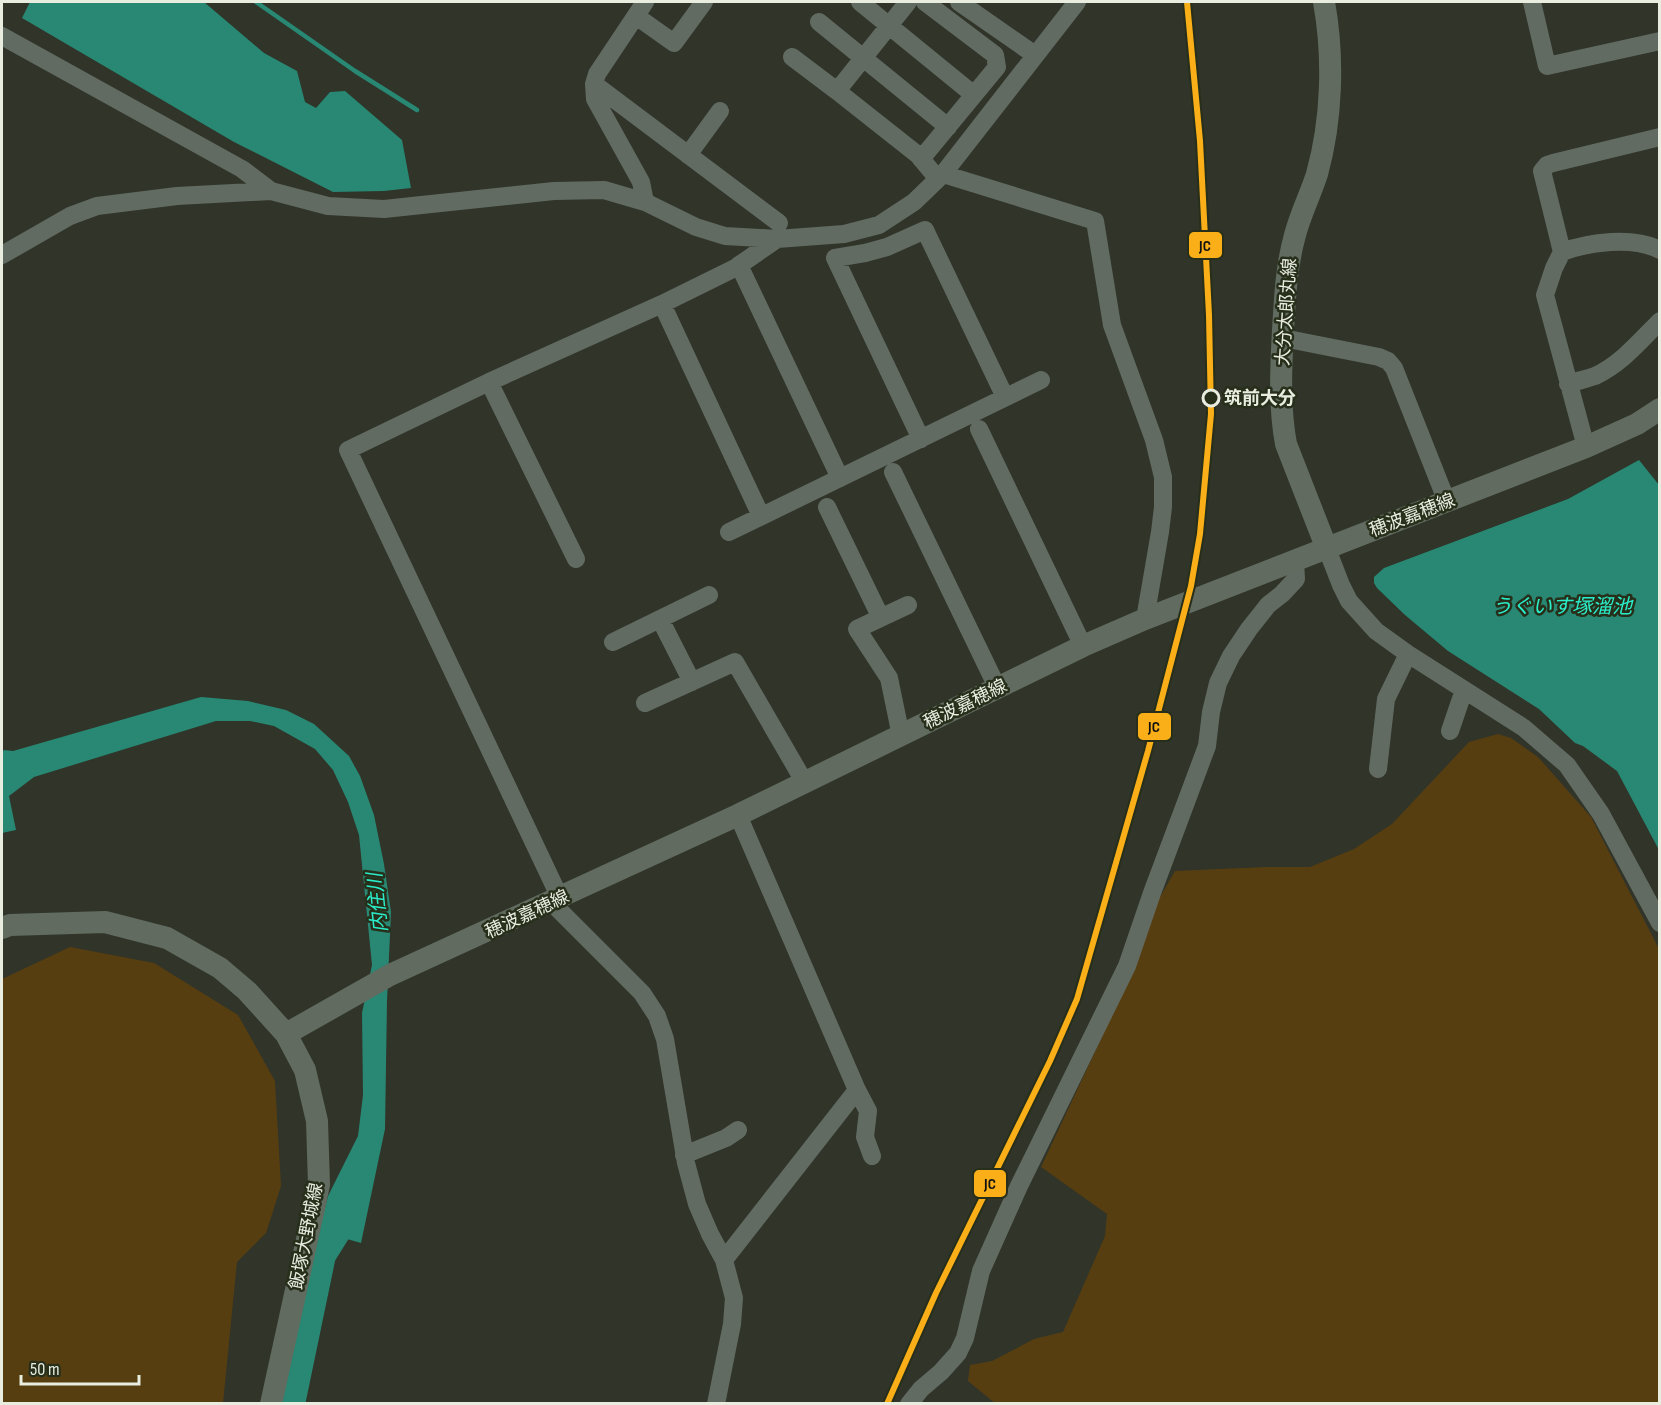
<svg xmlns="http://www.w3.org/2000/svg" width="1661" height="1405" viewBox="0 0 1661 1405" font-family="'Sofia Sans Condensed','Noto Sans JP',sans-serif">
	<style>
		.green { fill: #573e11 }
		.water { fill: #288873 }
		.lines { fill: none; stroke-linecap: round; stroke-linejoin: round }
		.stream { stroke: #288873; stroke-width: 4.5 }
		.river { stroke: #288873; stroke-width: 28 }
		.minor { stroke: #626b62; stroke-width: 18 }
		.major { stroke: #616b5f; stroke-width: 22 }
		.rail-1-casing { stroke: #272f1a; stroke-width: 10 }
		.rail-1 { stroke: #faaf18; stroke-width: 6 }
		.stop-dot { fill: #272f1a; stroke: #e8ede0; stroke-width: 3 }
		.labels { text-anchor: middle; stroke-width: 5; stroke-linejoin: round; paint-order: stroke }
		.street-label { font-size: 18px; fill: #e8ede0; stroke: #272f1a }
		.stop-label { font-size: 18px; font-weight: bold; fill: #e8ede0; stroke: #272f1a; text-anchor: start }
		.water-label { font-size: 20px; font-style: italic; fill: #2aeeca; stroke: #272f1a }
		.line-badge { stroke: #272f1a; stroke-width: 2 }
		.pale-badge-label { font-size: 16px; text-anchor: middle; font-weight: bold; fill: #111 }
	</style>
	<rect width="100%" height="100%" fill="#303429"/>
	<!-- green -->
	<path class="green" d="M 1498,734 L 1511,738 L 1538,757 L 1591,817 L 1659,949 L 1659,1403 L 996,1404 L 968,1381 L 970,1365 L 992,1361 L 1034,1339 L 1063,1332 L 1105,1236 L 1107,1214 L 1041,1167 L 1131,975 L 1156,904 L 1175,871 L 1266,867 L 1310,867 L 1354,849 L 1392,824 L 1469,742 Z
		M 70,947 L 154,963 L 238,1015 L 275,1081 L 281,1186 L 266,1233 L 237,1262 L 223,1403 L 2,1403 L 2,979 Z"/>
	<!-- water -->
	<path class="water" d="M 30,2 L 204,2 L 264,53 L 297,71 L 305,102 L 316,108 L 330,92 L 345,91 L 402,140 L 411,188 L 384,191 L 333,192 L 234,142 L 22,18 Z
		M 1639,460 L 1659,485 L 1659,850 L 1617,771 L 1583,746 L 1575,743 L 1539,709 L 1448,651 L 1405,615 L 1377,588 L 1374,583 L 1374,577 L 1384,568 L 1568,499 Z
		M 201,697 L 248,701 L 286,710 L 314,724 L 349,756 L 360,776 L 374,815 L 384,864 L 391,912 L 387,1001 L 385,1129 L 361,1243 L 319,1231 L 328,1196 L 358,1136 L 363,1095 L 362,1013 L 372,965 L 359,835 L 348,802 L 333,770 L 315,749 L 274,726 L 250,721 L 216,721 L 34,777 L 9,796 L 16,830 L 2,833 L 2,752 L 4,750 L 13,751 Z"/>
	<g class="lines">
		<!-- stream -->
		<path class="stream" d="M 256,2 L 355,71 L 417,110"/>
		<!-- river -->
		<path class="river" d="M 291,1404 L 322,1255 L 347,1215 L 350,1200"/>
		<!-- minor -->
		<path class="minor" d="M 860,2 L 974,95
			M 908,2 L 837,91 L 918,155 L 938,179
			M 959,2 L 1035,55
			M 1532,2 L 1547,66 L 1660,41
			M 636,16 L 674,43 L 704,2
			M 819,22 L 948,127
			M 2,36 L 242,169 L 271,191
			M 792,57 L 837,91
			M 594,84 L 779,223
			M 688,155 L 720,111
			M 921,159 L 997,67 L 995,55 L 925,2
			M 943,174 L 1095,221 L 1112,325 L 1154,440 L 1163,477 L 1163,507 L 1160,532 L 1145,619
			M 645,202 L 641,182 L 595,99 L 594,84 L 597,74 L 645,2
			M 1562,252 C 1589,242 1633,236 1660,250
			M 2,255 L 70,216 L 97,206 L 177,196 L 271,191 L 328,206 L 384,209 L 554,191 L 604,190 L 645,202 L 696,227 L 725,236 L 777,239 L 844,234 L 879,225 L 914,202 L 943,174 L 1077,2
			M 739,265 L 840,478
			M 662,304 L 761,516
			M 1283,338 L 1379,357 L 1388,361 L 1394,368 L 1447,502
			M 489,382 L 576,559
			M 1568,384 C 1577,381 1586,379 1595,376 C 1621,364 1640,341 1660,321
			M 979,429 L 1083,646
			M 921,439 L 835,258 L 865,253 L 887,247 L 925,230 L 1005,397
			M 1586,447 L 1545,295 L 1554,268 L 1562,252 L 1542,171 L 1547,165 L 1553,163 L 1660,137
			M 893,472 L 998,689
			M 827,507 L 881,618
			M 729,532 L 1041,380
			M 1327,549 L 1341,585 L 1349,601 L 1376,631 L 1408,654 L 1524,728 L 1567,765 L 1601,814 L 1660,923
			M 660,619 L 692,682
			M 613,642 L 709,595
			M 645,703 L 735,662 L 805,783
			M 1450,731 L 1464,690
			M 901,736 L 889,678 L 857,629 L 908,605
			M 1378,769 L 1386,699 L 1408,654
			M 560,898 L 348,450 L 489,382 L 662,304 L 735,268 L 777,239
			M 551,902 L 642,993 L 657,1016 L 665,1039 L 686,1163 L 697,1204 L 710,1234 L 724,1260 L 734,1298 L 732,1324 L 716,1404
			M 857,1090 L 868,1111 L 865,1137 L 872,1156
			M 684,1155 L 726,1138 L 738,1130
			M 724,1260 L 857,1090 L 738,815
			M 909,1404 L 921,1389 L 941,1372 L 958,1353 L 965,1338 L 981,1271 L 1019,1186 L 1127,966 L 1152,893 L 1207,746 L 1211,712 L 1218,683 L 1231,656 L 1249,629 L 1268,605 L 1282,594 L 1296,579 L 1295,561"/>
		<!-- major -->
		<path class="major" d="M 1324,2 C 1334,57 1332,120 1317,174 C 1310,196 1299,217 1294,239 C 1286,269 1285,299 1283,330 C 1281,367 1279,407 1286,444 L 1327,549
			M 2,928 L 10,925 L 105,922 L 167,938 L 220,968 L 247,991 L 286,1034 L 305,1070 L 317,1121 L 319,1185 L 271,1404
			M 286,1034 L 390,975 L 738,815 L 1083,646 L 1145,619 L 1586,447 L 1637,424 L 1660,409"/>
		<!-- rail-1 casing -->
		<g class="rail-1-casing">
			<path id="rail-1" d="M 887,1404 L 936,1293 L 1050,1061 L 1077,999 L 1148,751 L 1191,586 L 1200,534 L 1211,414 L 1209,315 L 1200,141 L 1187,2"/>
		</g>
		<!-- rail-1 -->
		<use href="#rail-1" class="rail-1"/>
	</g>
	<!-- markers -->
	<circle class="stop-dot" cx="1211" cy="398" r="8"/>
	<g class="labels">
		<!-- street labels -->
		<g class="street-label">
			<text transform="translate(1286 312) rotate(-86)" y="6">大分太郎丸線</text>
			<text transform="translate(1412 515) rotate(-21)" y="6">穂波嘉穂線</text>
			<text transform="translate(965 704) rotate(-26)" y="6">穂波嘉穂線</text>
			<text transform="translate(527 914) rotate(-25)" y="6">穂波嘉穂線</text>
			<text transform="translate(306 1236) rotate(-79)" y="6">飯塚大野城線</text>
		</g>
		<!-- stop labels -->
		<g class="stop-label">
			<text x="1224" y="404">筑前大分</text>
		</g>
		<!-- water labels -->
		<g class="water-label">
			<text x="1562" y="613">うぐいす塚溜池</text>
			<text transform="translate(377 903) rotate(-96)" y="7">内住川</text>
		</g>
	</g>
	<g class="line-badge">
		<rect x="1188" y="231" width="35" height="28" rx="6" fill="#faaf18"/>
		<rect x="1137" y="712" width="35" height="29" rx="6" fill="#faaf18"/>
		<rect x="973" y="1169" width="34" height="29" rx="6" fill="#faaf18"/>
	</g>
	<g class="pale-badge-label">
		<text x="1205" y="251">JC</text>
		<text x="1154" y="732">JC</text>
		<text x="990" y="1189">JC</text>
	</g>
	<!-- border -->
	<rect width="1661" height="1405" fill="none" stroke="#e8ede0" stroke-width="6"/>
	<!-- scale -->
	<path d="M21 1375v9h118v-9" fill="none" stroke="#e8ede0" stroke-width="3"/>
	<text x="30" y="1375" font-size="18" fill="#e8ede0" stroke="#272f1a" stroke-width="4.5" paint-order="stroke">50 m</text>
</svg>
